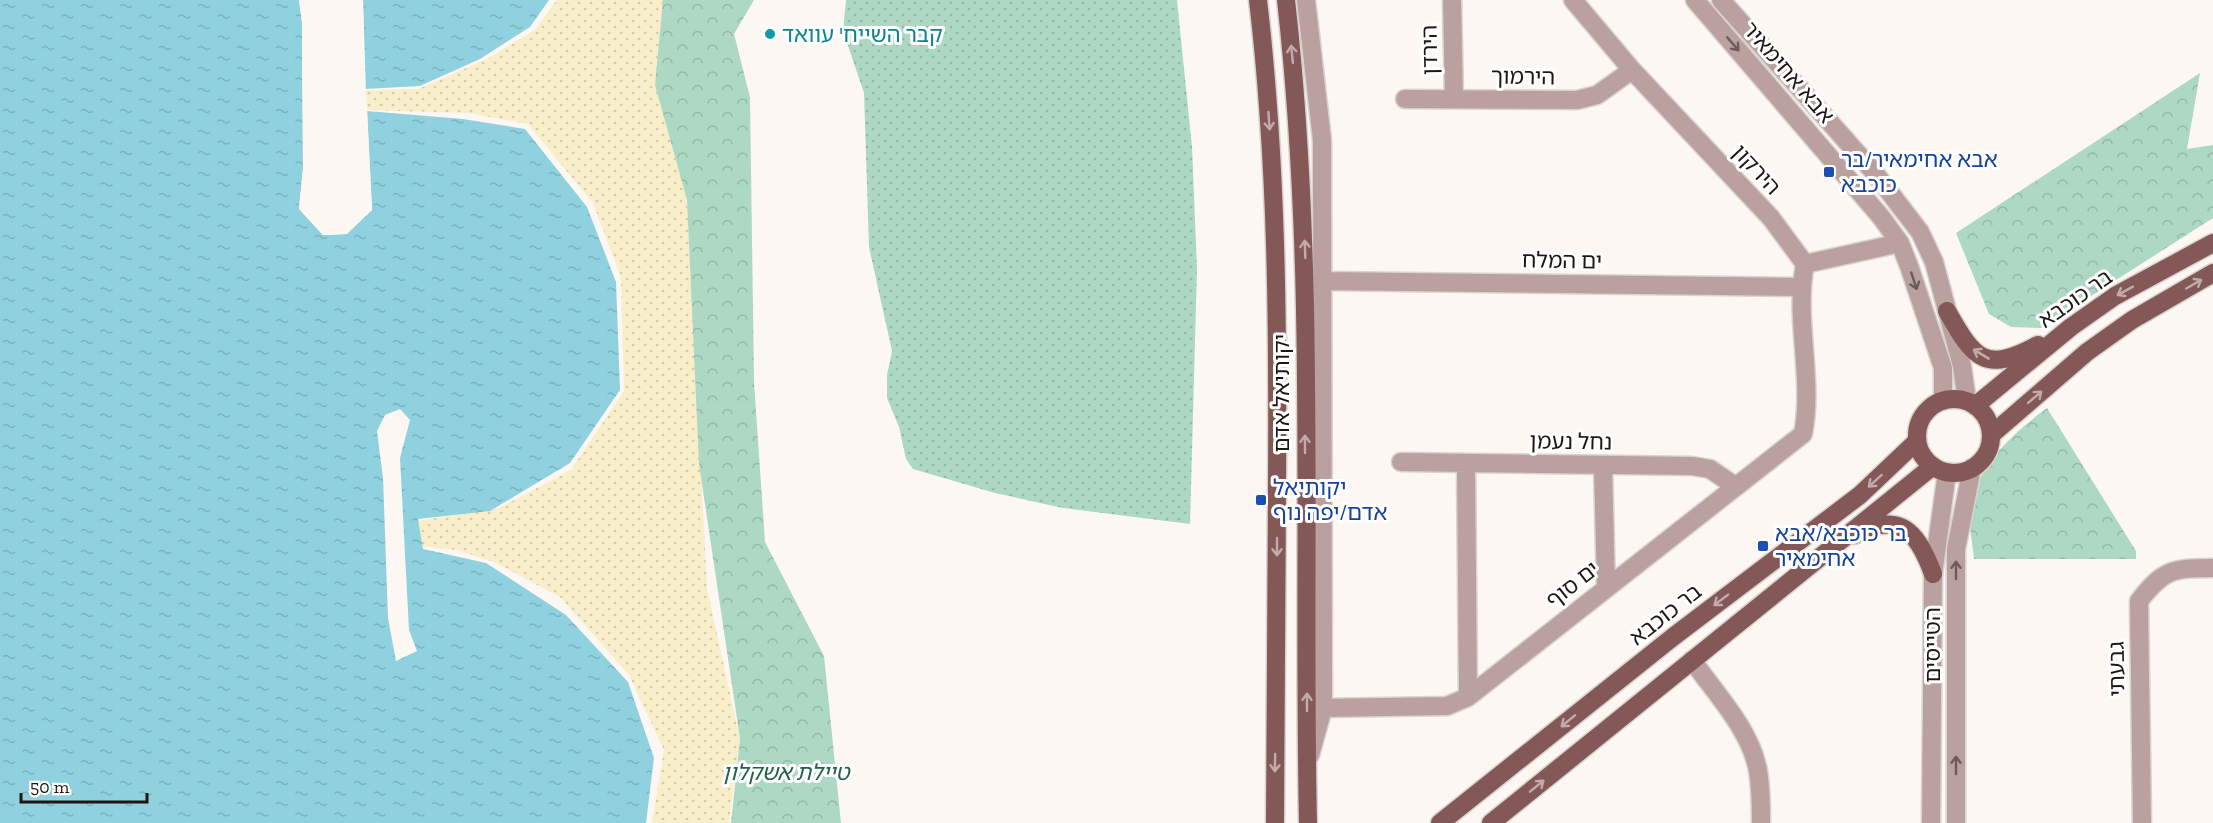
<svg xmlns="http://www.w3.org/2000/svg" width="2213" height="823" viewBox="0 0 2213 823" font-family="'Zilla Slab','Noto Sans Hebrew',serif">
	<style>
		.grass { fill: url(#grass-dots) }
		.sand { fill: url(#sand-dots) }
		.park { fill: url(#park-crowns) }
		.water { fill: url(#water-ripples) }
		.pier { fill: #fcf7f3 }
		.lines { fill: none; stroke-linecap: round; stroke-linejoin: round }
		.minor-casing { stroke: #d8d3cf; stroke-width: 21 }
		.major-casing { stroke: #d8d3cf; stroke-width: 21 }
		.minor { stroke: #baa09f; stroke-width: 18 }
		.major { stroke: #845857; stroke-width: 18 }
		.oneway { stroke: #6c5b58 }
		.oneway2 { stroke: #c2acab }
		.culture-dot { fill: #0f9aa8; stroke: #fff; stroke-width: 2 }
		.transit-dot { fill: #1a4fb4; stroke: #fff; stroke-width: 2 }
		.labels { text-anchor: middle; stroke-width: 6; stroke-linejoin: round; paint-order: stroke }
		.culture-label { font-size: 22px; fill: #0d838f; stroke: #fff; text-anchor: start }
		.street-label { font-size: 22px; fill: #1e1610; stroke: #fff }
		.transit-label { font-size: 22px; fill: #164399; stroke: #fff; text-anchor: start }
		.park-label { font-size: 22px; font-style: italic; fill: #216248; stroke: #fff }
	</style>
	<defs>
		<pattern id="grass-dots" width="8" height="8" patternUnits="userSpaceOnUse" patternTransform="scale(1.5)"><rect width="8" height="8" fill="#add8c3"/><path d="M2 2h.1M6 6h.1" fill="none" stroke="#94b9a6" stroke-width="1.8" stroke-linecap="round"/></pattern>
		<pattern id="sand-dots" width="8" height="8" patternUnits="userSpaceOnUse" patternTransform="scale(1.5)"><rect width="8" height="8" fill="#f8eec9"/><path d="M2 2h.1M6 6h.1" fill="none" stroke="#d4cbac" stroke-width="1.8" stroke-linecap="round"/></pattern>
		<pattern id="park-crowns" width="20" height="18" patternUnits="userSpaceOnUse" patternTransform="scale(1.5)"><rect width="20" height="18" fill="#add8c3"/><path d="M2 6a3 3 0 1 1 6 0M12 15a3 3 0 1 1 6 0" fill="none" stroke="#94b9a6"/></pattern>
		<pattern id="water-ripples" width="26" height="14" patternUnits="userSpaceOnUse" patternTransform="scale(1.5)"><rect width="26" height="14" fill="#8fd1de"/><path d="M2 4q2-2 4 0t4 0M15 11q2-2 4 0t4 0" fill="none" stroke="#7bb3bd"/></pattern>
	</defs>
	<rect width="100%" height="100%" fill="#fcf7f3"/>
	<!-- grass -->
	<path class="grass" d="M 846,0 L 1177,0 L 1192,147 L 1197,268 L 1190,524 L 1063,508 L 995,493 L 913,469 L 906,459 L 899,427 L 887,398 L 887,375 L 892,351 L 869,247 L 864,93 L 843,31 Z"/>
	<!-- sand -->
	<path class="sand" d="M 557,0 L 665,0 L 655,85 L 687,200 L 707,588 L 740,739 L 729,823 L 652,823 L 664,750 L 629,675 L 560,597 L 494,562 L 456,550 L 421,546 L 417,521 L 499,508 L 571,470 L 624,391 L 621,277 L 593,203 L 528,124 L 468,113 L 367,110 L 366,90 L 418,89 L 487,59 L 535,30 Z"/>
	<!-- park -->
	<path class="park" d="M 663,0 L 754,0 L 734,34 L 750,97 L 754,382 L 765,542 L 824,656 L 841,823 L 731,823 L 740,739 L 699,464 L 687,200 L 655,85 Z
		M 2200,73 L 2187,149 L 2213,145 L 2213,218 L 2041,328 L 2011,327 L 1989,314 L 1956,233 Z
		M 2047,408 L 2136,551 L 2136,559 L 1974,559 C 1973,545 1969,530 1970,517 C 1971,470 2013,433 2047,408 Z"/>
	<!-- water -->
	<path class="water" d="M 0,0 L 299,0 L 302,22 L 303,169 L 299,209 L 323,235 L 347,234 L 372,210 L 367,111 L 463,119 L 525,129 L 587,207 L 616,282 L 620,390 L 570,463 L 490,511 L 418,519 L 423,549 L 486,563 L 566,615 L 628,682 L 654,758 L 646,823 L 0,823 Z
		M 363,0 L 549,0 L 530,27 L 480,59 L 420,86 L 365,89 Z"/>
	<!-- pier -->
	<path class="pier" d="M 299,0 L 302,0 L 305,22 L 306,169 L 302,208 L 324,232 L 345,231 L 369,209 L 364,111 L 367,108 L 372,210 L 346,234 L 323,235 L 299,209 L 303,169 L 302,22 Z
		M 360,0 L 363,0 L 366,92 L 363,89 L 359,47 Z
		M 400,409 L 410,420 L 400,458 L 409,630 L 417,651 L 396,661 L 388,618 L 383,478 L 377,431 L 385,415 Z"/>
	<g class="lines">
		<!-- minor casing -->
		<g class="minor-casing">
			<path id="minor" d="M 1306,0 L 1322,140 L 1323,708 L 1310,755
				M 1452,0 L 1454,99
				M 1695,0 L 1881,217 L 1900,243 L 1909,266 L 1943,368 L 1943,401
				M 1721,0 L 1874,172 L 1920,232 L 1934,262 L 1962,366 L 1967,401
				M 1405,99 L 1577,100 L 1597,95 L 1632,70
				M 1805,264 L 1900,243
				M 1324,281 L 1800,287
				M 1401,462 L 1692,466 L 1710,469 L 1735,486
				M 1466,464 L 1468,697
				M 1603,466 L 1606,588
				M 1692,660 C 1715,693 1751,730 1758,771 C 1761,788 1761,806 1761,823
				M 1323,708 L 1447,706 L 1468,697 L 1803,434 C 1814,378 1794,320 1805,264 L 1771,218 L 1632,70 L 1573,0
				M 1931,823 L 1933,574 L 1947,472
				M 1956,823 L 1956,549 L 1972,468
				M 2142,823 L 2139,601 C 2164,569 2173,568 2213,568"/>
		</g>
		<!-- major casing -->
		<g class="major-casing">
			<path id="major" d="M 1258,0 C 1277,162 1278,325 1277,488 C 1276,600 1276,711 1275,823
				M 1286,0 C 1317,273 1302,549 1308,823
				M 1947,311 C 1974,359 1985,374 2038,345
				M1917 436a37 37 0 1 1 74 0a37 37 0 1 1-74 0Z
				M 1975,406 L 2071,327 L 2115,296 L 2213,243
				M 1991,435 L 2087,352 L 2132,320 L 2213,273
				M 1854,535 C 1900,510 1918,532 1933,574
				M 1440,823 L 1673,637 L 1860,495 L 1917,441
				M 1491,823 L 1933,466"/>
		</g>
		<!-- minor -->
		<use href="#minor" class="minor"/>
		<!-- major -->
		<use href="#major" class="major"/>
	</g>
	<!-- one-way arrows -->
	<defs><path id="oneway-shaft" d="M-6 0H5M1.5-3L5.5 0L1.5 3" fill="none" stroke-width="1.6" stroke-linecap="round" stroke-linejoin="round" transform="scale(1.5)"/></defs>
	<g class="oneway">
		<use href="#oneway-shaft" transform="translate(1733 44) rotate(49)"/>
		<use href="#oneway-shaft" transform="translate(1914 281) rotate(72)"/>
		<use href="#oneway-shaft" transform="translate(1956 570) rotate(-90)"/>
		<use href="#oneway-shaft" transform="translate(1956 765) rotate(-90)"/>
	</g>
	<g class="oneway2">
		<use href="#oneway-shaft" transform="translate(1292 54) rotate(-96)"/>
		<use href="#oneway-shaft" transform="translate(1269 121) rotate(86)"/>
		<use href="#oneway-shaft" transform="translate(1305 249) rotate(-92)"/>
		<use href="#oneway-shaft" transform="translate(2194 284) rotate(-30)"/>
		<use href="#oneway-shaft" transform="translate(2125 291) rotate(151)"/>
		<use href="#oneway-shaft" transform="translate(1981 354) rotate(-149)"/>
		<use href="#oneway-shaft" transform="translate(2035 397) rotate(-41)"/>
		<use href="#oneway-shaft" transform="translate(1305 444) rotate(-90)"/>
		<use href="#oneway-shaft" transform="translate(1875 481) rotate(138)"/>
		<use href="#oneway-shaft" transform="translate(1277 547) rotate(90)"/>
		<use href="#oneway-shaft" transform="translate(1721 600) rotate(143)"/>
		<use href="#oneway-shaft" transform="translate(1307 702) rotate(-90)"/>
		<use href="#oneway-shaft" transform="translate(1568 721) rotate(141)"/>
		<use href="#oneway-shaft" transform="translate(1275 763) rotate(91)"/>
		<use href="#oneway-shaft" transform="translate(1537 786) rotate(-39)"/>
	</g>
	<!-- markers -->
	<circle class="culture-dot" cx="770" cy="34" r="6"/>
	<g class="transit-dot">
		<rect x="1823" y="166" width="12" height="12" rx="3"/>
		<rect x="1255" y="494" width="12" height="12" rx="3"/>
		<rect x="1757" y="540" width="12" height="12" rx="3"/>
	</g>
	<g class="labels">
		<!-- culture labels -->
		<g class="culture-label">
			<text x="782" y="42">קבר השייח' עוואד</text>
		</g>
		<!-- street labels -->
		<g class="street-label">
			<text transform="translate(1429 50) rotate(-91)" y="8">הירדן</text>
			<text transform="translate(1789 72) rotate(49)" y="8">אבא אחימאיר</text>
			<text transform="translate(1523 76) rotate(1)" y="8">הירמוך</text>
			<text transform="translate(1757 169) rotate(47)" y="8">הירקון</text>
			<text transform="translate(1562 260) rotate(1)" y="8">ים המלח</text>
			<text transform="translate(2075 298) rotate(-35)" y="8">בר כוכבא</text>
			<text transform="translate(1281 393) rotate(-90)" y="8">יקותיאל אדם</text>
			<text transform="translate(1571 441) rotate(1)" y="8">נחל נעמן</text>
			<text transform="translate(1572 584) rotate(-38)" y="8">ים סוף</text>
			<text transform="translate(1665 614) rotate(-38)" y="8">בר כוכבא</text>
			<text transform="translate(1932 645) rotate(-90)" y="8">הטייסים</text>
			<text transform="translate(2116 669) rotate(-91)" y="8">גבעתי</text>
		</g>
		<!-- transit labels -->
		<g class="transit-label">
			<text x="1841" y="167">אבא אחימאיר/בר<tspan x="1841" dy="25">כוכבא</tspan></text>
			<text x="1273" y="495">יקותיאל<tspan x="1273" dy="25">אדם/יפה נוף</tspan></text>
			<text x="1775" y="541">בר כוכבא/אבא<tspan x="1775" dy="25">אחימאיר</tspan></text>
		</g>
		<!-- park labels -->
		<g class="park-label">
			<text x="786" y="780">טיילת אשקלון</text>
		</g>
	</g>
	<!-- scale -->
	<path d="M21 793v9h126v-9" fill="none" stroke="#1e1610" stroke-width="3"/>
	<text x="30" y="793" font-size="18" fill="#1e1610" stroke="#ffffff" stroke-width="4.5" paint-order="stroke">50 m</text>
</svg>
